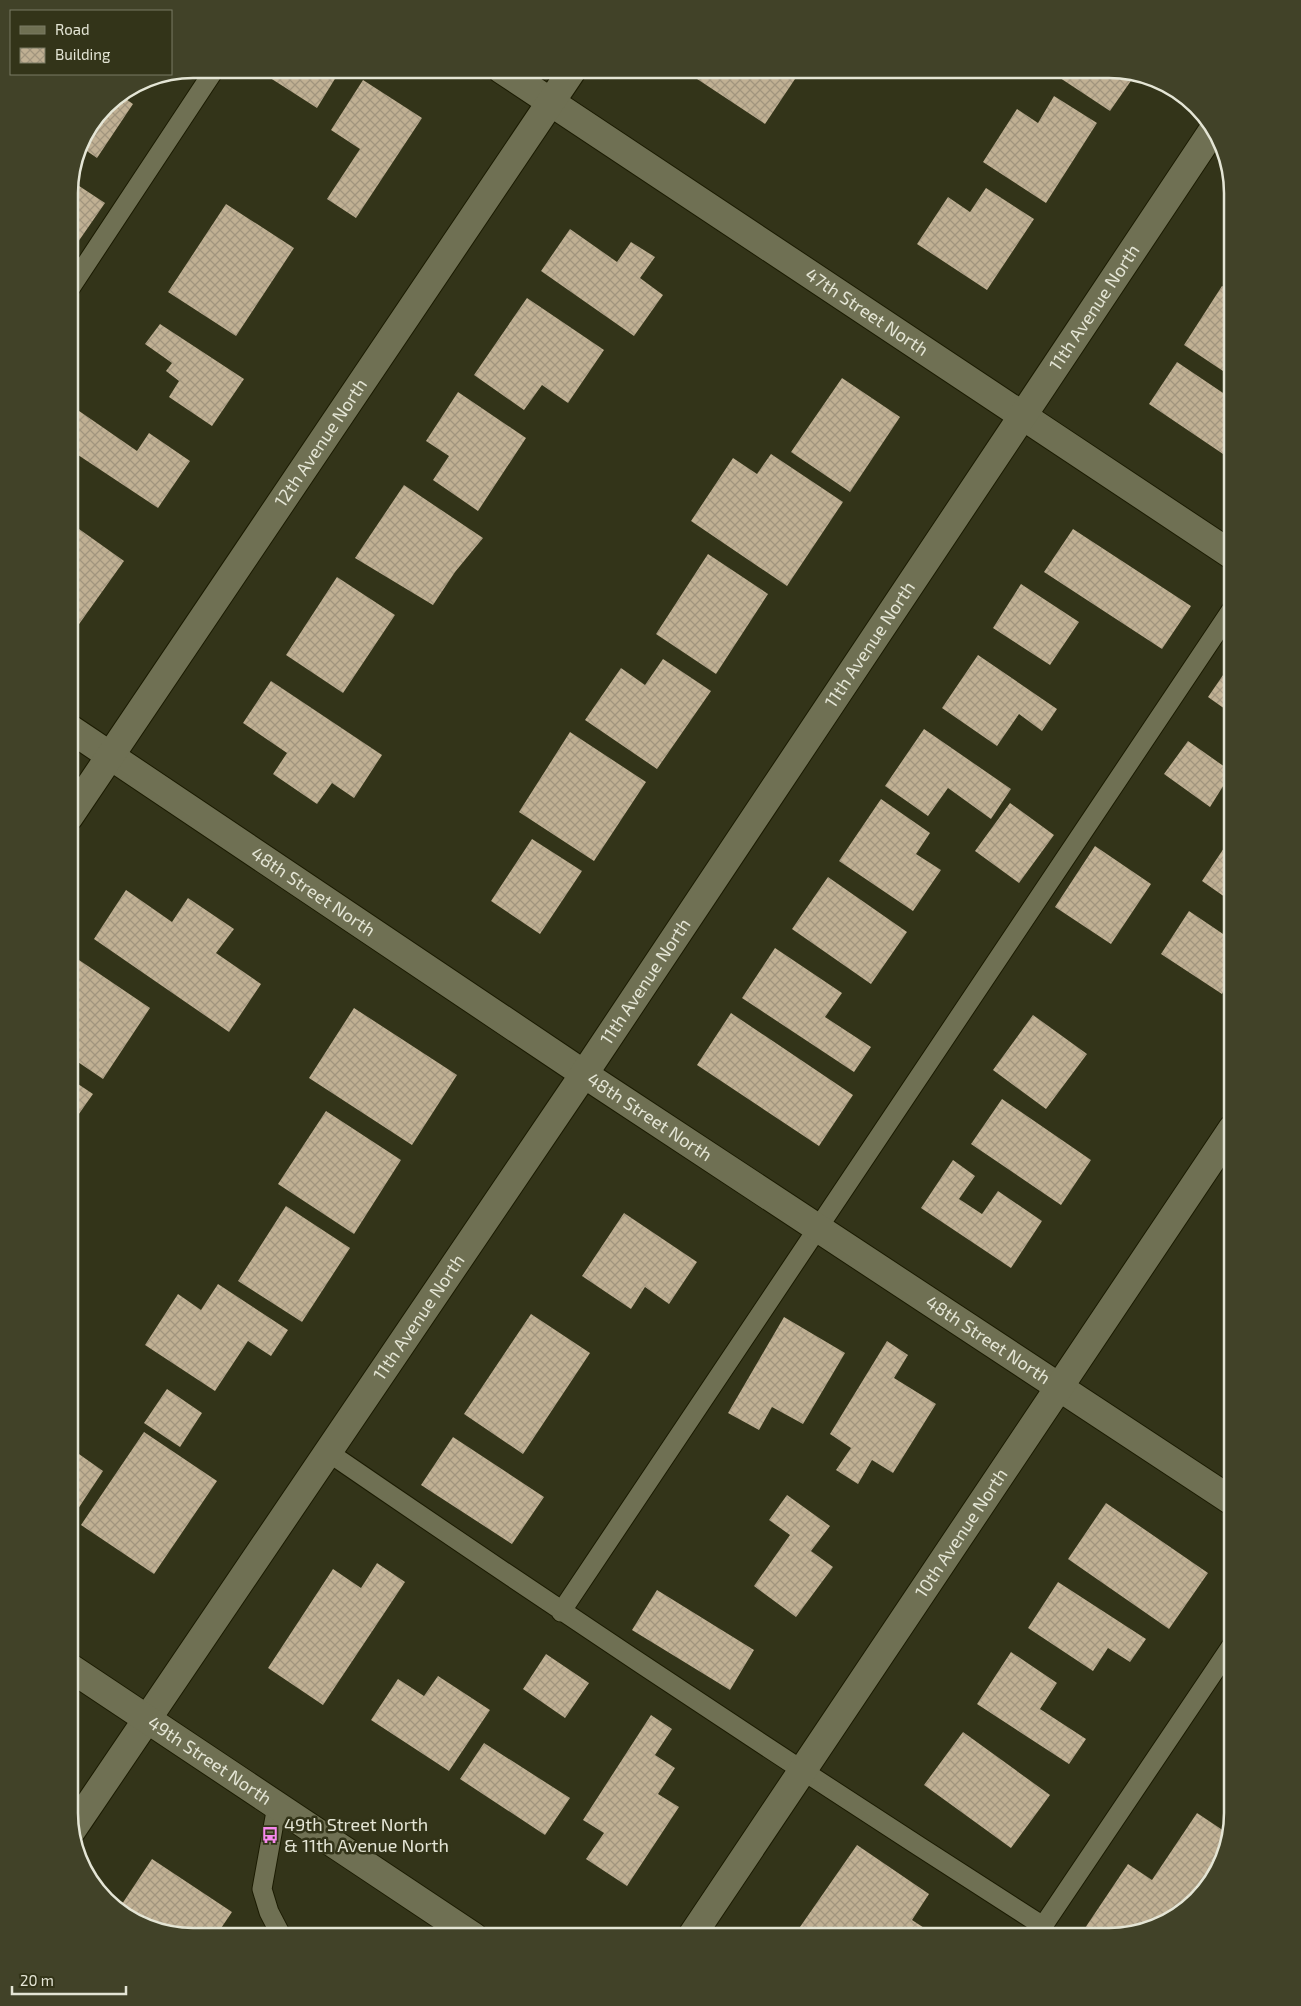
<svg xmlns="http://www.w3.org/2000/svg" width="1301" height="2006" viewBox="0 0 1301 2006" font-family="'Exo 2',sans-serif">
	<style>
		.building { fill: url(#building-cross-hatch) }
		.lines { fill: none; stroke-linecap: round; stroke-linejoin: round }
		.service-casing { stroke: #1b1b02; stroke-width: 21 }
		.minor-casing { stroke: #1b1b02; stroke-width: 30 }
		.secondary-casing { stroke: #1b1b02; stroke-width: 30 }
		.service { stroke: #6f7053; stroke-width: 19 }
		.minor { stroke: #6f7053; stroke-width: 28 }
		.secondary { stroke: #6f7053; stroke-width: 28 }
		.labels { text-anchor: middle; stroke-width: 5; stroke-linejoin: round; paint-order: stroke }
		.street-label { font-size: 18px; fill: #e4e5d5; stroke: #333419 }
		.poi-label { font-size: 18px; fill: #e4e5d5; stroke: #333419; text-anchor: start }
		.rim { fill: none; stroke: #e4e5d5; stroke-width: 2.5 }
	</style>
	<defs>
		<pattern id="building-cross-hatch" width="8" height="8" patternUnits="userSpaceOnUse" patternTransform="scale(1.25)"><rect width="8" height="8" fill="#c0b093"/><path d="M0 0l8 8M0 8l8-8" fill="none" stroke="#a1957e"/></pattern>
	</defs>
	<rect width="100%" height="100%" fill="#333419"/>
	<!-- building -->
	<path class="building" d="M 267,69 L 341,69 L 317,108 L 264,74 Z
		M 682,69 L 799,69 L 801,70 L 765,124 Z
		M 1053,69 L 1117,69 L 1135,75 L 1110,111 L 1051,72 Z
		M 363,80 L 422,118 L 356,218 L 327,199 L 360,149 L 331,130 Z
		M 120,95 L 133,104 L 97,158 L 78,145 L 105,105 Z
		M 1054,96 L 1097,123 L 1046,203 L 983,162 L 1017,109 L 1038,123 Z
		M 70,180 L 105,203 L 69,255 L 69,184 Z
		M 986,188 L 1034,219 L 987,290 L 917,244 L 948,197 L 970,212 Z
		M 226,204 L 294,248 L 236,336 L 168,292 Z
		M 570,229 L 617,262 L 631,242 L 655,257 L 640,278 L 663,295 L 634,336 L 541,271 Z
		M 1222,286 L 1232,292 L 1232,377 L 1184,345 Z
		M 527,298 L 604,350 L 568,403 L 542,385 L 524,410 L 474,375 Z
		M 160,324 L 244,379 L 212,426 L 169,397 L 179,381 L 166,371 L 172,363 L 145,344 Z
		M 1177,362 L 1232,399 L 1232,446 L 1226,456 L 1149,404 Z
		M 842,378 L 900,417 L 850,492 L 791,452 Z
		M 458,392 L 526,438 L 478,511 L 433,480 L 449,456 L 426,441 Z
		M 69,404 L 137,451 L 149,433 L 190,461 L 158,508 L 69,449 Z
		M 771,454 L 843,502 L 787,586 L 691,521 L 733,458 L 757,474 Z
		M 404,485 L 483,538 L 455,572 L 433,605 L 355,558 Z
		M 79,529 L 124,561 L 77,627 L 69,621 L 69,542 Z
		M 1073,529 L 1191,606 L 1162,649 L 1044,572 Z
		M 708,554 L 768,594 L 716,674 L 656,634 Z
		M 337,577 L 395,615 L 343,693 L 286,655 Z
		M 1021,584 L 1079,622 L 1050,665 L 993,628 Z
		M 978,655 L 1057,709 L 1042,731 L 1019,714 L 997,746 L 942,708 Z
		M 663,659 L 711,691 L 657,769 L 585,720 L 621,668 L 645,685 Z
		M 1232,662 L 1232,714 L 1208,697 Z
		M 271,681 L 382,755 L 354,798 L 332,783 L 317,804 L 273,774 L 287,753 L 243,723 Z
		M 924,729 L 1011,789 L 991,819 L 948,788 L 928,816 L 885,786 Z
		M 570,732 L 646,782 L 594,861 L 519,812 Z
		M 1188,741 L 1232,772 L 1210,807 L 1164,774 Z
		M 881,799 L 930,833 L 916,854 L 941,870 L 913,911 L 839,861 Z
		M 1010,803 L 1054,835 L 1019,883 L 975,851 Z
		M 1232,836 L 1232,902 L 1202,881 Z
		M 532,839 L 582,871 L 540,934 L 491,901 Z
		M 1095,846 L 1151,884 L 1111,944 L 1055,907 Z
		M 828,877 L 907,932 L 871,984 L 792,929 Z
		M 126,890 L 172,922 L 188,898 L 234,929 L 216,953 L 261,984 L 229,1032 L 94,939 Z
		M 1189,911 L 1232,940 L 1232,977 L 1222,994 L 1161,954 Z
		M 775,948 L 842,993 L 825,1017 L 871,1047 L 854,1072 L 742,998 Z
		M 79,960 L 150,1008 L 103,1079 L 69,1056 L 69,1027 L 71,1024 L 69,1022 L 69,975 Z
		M 354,1008 L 457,1075 L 412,1145 L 309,1078 Z
		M 731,1013 L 853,1095 L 819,1146 L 697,1065 Z
		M 1033,1015 L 1087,1054 L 1046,1109 L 993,1070 Z
		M 69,1078 L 93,1094 L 69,1128 Z
		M 1002,1099 L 1091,1160 L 1061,1205 L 971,1144 Z
		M 326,1111 L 401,1160 L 354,1234 L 278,1184 Z
		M 953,1160 L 975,1176 L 959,1199 L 982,1214 L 998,1191 L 1042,1221 L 1011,1268 L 921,1208 Z
		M 286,1206 L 350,1248 L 302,1322 L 238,1281 Z
		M 624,1213 L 697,1262 L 669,1304 L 645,1287 L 631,1309 L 582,1276 Z
		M 218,1284 L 288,1330 L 271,1356 L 248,1341 L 215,1391 L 145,1345 L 178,1294 L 201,1310 Z
		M 531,1314 L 590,1353 L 523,1454 L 464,1414 Z
		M 784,1317 L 845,1353 L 803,1424 L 772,1407 L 759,1430 L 728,1413 Z
		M 887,1341 L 908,1355 L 894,1378 L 936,1404 L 893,1473 L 872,1460 L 858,1484 L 836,1470 L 851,1448 L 830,1434 Z
		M 167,1389 L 202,1413 L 180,1447 L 144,1423 Z
		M 69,1413 L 77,1419 L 69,1431 Z
		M 144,1432 L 217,1481 L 154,1574 L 81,1525 Z
		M 453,1437 L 544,1497 L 512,1544 L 421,1485 Z
		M 69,1447 L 103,1471 L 72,1518 L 69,1515 Z
		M 787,1495 L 830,1526 L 811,1551 L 833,1567 L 796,1617 L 754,1586 L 790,1535 L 769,1520 Z
		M 1106,1503 L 1208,1573 L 1169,1629 L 1068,1559 Z
		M 377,1563 L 405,1582 L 323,1705 L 268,1668 L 333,1569 L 361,1588 Z
		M 1058,1582 L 1146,1639 L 1130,1662 L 1108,1648 L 1093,1671 L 1028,1628 Z
		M 657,1590 L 754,1650 L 730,1690 L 632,1630 Z
		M 1011,1652 L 1057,1683 L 1040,1709 L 1086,1739 L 1069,1764 L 977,1704 Z
		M 546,1654 L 589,1683 L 565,1718 L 523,1689 Z
		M 438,1676 L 490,1710 L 449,1771 L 371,1720 L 398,1679 L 424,1696 Z
		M 651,1715 L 672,1729 L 655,1755 L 675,1768 L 658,1794 L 679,1807 L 627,1886 L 586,1859 L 604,1833 L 583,1820 Z
		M 963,1732 L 1050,1795 L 1011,1848 L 924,1785 Z
		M 484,1743 L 570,1798 L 545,1835 L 460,1779 Z
		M 1197,1813 L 1227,1833 L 1216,1876 L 1164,1924 L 1109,1937 L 1079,1937 L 1128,1864 L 1152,1880 Z
		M 857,1845 L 929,1894 L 912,1920 L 938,1937 L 793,1937 Z
		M 152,1859 L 232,1912 L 215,1937 L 184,1937 L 124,1917 L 118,1910 Z"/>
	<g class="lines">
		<!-- service casing -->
		<g class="service-casing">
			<path id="service" d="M 69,290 L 215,69
				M 328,1452 C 564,1614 802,1772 1043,1926 L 1232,1645
				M 561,1612 L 1232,609
				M 277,1806 L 262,1889 L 269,1912 L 282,1937"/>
		</g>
		<!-- minor casing -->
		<g class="minor-casing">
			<g id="minor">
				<path id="s1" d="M 501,69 L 1232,555"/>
				<path id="s2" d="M 69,728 L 584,1074 L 1232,1501"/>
				<path id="s3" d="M 69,817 L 573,69"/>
				<path id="s4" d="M 72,1830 L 584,1074 L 1213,130"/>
				<path id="s5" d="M 691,1937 L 1232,1129"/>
			</g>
		</g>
		<!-- secondary casing -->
		<g class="secondary-casing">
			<g id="secondary">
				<path id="s6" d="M 69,1667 L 474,1937"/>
			</g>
		</g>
		<!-- service -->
		<use href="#service" class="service"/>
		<!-- minor -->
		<use href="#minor" class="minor"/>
		<!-- secondary -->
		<use href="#secondary" class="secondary"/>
	</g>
	<!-- icons -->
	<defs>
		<g id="bus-bare" transform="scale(1.35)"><path d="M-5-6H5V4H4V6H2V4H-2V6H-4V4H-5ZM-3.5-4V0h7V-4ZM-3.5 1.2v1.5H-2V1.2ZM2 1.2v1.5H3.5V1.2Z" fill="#f688ed" stroke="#333419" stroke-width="2.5" paint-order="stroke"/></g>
	</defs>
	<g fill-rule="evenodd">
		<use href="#bus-bare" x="270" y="1835"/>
	</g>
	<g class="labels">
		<!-- street labels -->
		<g class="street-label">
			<text dy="6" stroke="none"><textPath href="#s4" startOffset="1834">11th Avenue North</textPath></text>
			<text dy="6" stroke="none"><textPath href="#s1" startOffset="439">47th Street North</textPath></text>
			<text dy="6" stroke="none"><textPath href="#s3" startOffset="451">12th Avenue North</textPath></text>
			<text dy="6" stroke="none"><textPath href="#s4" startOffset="1429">11th Avenue North</textPath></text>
			<text dy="6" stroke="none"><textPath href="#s2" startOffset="294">48th Street North</textPath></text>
			<text dy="6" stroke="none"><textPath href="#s4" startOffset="1024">11th Avenue North</textPath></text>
			<text dy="6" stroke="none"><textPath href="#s2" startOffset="699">48th Street North</textPath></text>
			<text dy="6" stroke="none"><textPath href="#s4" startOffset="619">11th Avenue North</textPath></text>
			<text dy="6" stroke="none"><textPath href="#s2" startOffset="1104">48th Street North</textPath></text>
			<text dy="6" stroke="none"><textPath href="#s5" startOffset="486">10th Avenue North</textPath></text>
			<text dy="6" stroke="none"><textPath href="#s6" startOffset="169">49th Street North</textPath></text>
		</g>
		<!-- poi labels -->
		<g class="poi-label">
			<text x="284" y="1831">49th Street North<tspan x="284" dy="21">&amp; 11th Avenue North</tspan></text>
		</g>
	</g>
	<!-- crop -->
	<path d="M0 0H1301V2006H0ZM193 78H1109A115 115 0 0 1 1224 193V1813A115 115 0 0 1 1109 1928H193A115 115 0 0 1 78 1813V193A115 115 0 0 1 193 78Z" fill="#414228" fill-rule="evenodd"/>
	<path class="rim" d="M193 78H1109A115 115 0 0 1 1224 193V1813A115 115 0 0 1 1109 1928H193A115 115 0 0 1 78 1813V193A115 115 0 0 1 193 78Z"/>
	<!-- legend -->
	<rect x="10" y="10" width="162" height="65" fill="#333419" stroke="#7a7b64"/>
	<rect x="20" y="26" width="25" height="8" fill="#6f7053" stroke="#7a7b64"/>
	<text x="55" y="35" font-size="15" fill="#e4e5d5">Road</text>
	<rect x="20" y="48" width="25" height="15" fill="url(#building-cross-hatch)" stroke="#7a7b64"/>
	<text x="55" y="60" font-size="15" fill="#e4e5d5">Building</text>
	<!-- scale -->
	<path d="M12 1986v8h114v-8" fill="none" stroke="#e4e5d5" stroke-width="2.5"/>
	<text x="20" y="1986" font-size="15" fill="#e4e5d5" stroke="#333419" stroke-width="4" paint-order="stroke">20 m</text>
</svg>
